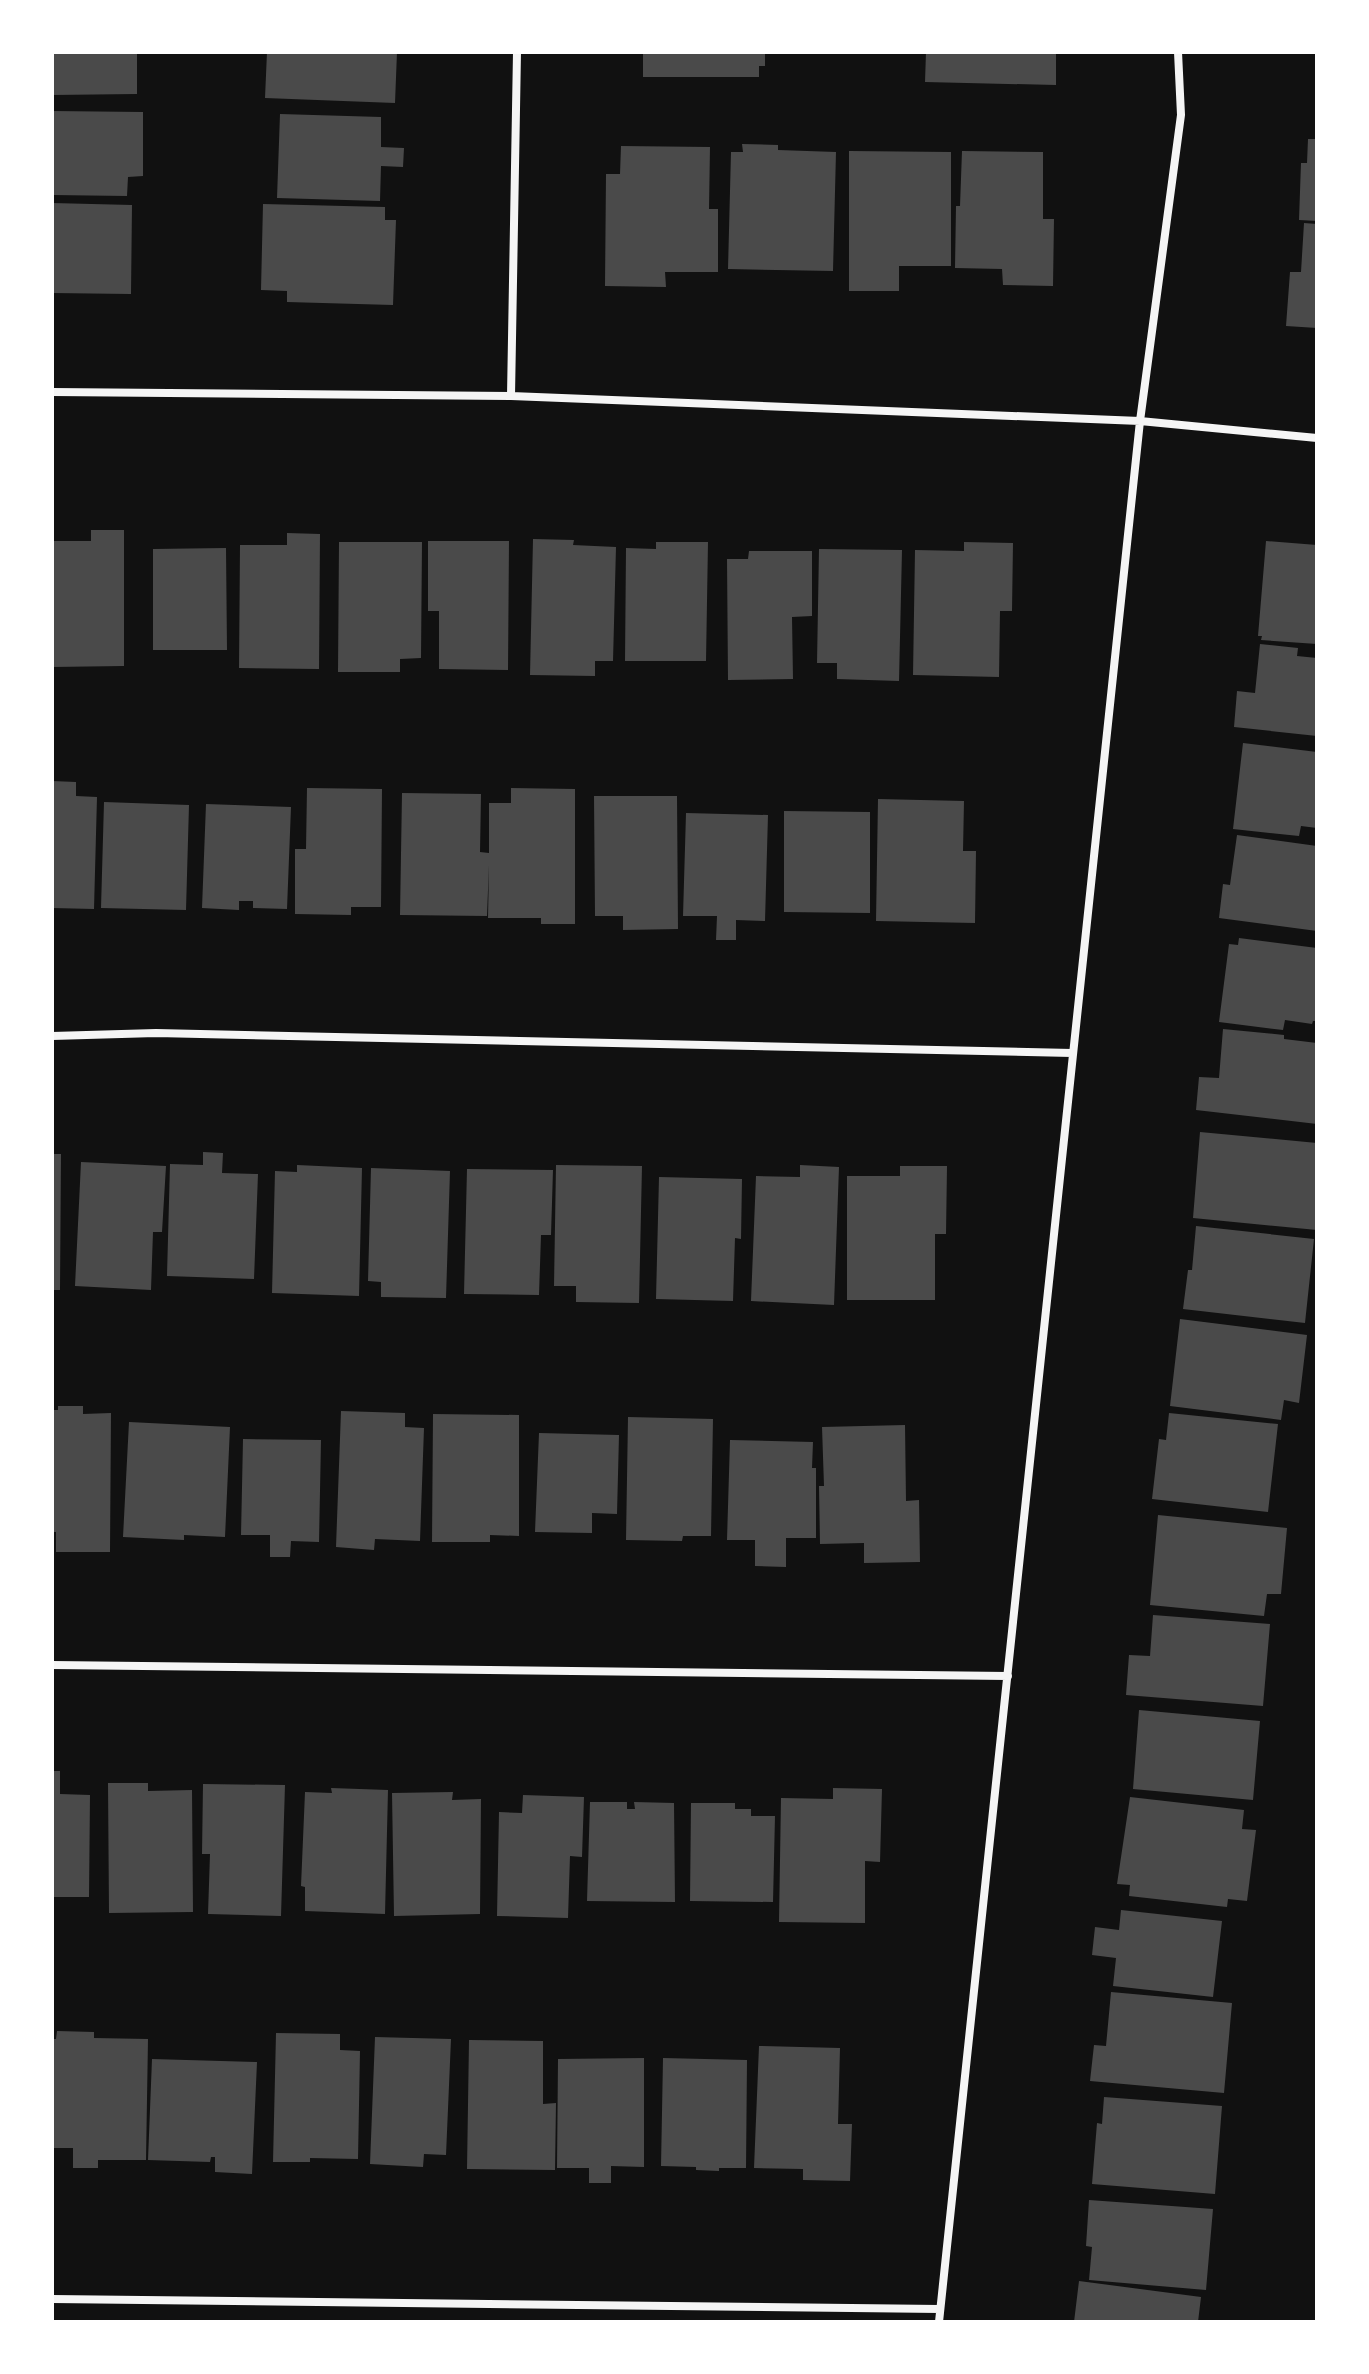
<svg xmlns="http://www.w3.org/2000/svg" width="1369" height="2374" viewBox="0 0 1369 2374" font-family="'Archivo Narrow',sans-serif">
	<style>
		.building { fill: #4a4a4a }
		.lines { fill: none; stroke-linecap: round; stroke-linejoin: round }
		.minor { stroke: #f5f5f5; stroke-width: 8 }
	</style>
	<rect width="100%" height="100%" fill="#111"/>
	<!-- building -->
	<path class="building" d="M 52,52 L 137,52 L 137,94 L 52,95 Z
		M 267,52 L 397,52 L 395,103 L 265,98 Z
		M 643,52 L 765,52 L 765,66 L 759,66 L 759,77 L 643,77 Z
		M 926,52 L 1056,52 L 1056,85 L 925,82 Z
		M 52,111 L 143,112 L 143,176 L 128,177 L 127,196 L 52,195 Z
		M 280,114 L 381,117 L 381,147 L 404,148 L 403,167 L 381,166 L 380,201 L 277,198 Z
		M 1308,139 L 1317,139 L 1317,221 L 1299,220 L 1301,163 L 1307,163 Z
		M 742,144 L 778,145 L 778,150 L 836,152 L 833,271 L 728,269 L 731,152 L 743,152 Z
		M 621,146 L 710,147 L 709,209 L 718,209 L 718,272 L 665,272 L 666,287 L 605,286 L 606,174 L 620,174 Z
		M 849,151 L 951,152 L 951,266 L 899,266 L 899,291 L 849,291 Z
		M 962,151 L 1043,152 L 1043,219 L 1054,219 L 1053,286 L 1003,285 L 1002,269 L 955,268 L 956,206 L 960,206 Z
		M 52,203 L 132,205 L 131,294 L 52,293 Z
		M 263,204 L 385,207 L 385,220 L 396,220 L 393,305 L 287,302 L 287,291 L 261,290 Z
		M 1304,223 L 1317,224 L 1317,328 L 1286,326 L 1290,272 L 1301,272 Z
		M 91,530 L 124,530 L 124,666 L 52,667 L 52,541 L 91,541 Z
		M 287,533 L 320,534 L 319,669 L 239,668 L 240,545 L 287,545 Z
		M 533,539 L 574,540 L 573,545 L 616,547 L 613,661 L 595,661 L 595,676 L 530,675 Z
		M 428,541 L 509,541 L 508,670 L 439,669 L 439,611 L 428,611 Z
		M 1266,541 L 1317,545 L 1317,644 L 1261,640 L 1262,636 L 1258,636 Z
		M 339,542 L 422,542 L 421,658 L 400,659 L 400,672 L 338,672 Z
		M 656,542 L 708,542 L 706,661 L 625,661 L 626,548 L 656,549 Z
		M 964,542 L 1013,543 L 1012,611 L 1000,611 L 999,677 L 913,675 L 915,550 L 964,551 Z
		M 226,548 L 227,650 L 153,650 L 153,549 Z
		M 819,549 L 902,550 L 899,681 L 837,679 L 837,663 L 817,663 Z
		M 749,551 L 812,551 L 812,616 L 792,617 L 793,679 L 728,680 L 727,559 L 748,559 Z
		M 1260,644 L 1298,648 L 1297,656 L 1317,658 L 1317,736 L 1234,727 L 1237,691 L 1255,693 Z
		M 1243,743 L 1317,752 L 1317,828 L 1301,826 L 1299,836 L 1233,829 Z
		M 52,781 L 76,782 L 76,796 L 97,797 L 94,909 L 52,908 Z
		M 307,788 L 382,789 L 381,907 L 351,907 L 351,915 L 295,914 L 295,849 L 306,849 Z
		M 511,788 L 575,789 L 575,924 L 541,924 L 541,918 L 488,918 L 489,865 L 487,916 L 400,915 L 402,793 L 481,794 L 480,852 L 489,853 L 489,803 L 511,803 Z
		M 594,796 L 677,796 L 678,929 L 623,930 L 623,916 L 595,916 Z
		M 878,799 L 964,801 L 963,851 L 976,851 L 975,923 L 876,921 Z
		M 104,802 L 189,805 L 186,910 L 101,908 Z
		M 206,804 L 291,807 L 287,909 L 253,908 L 253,901 L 239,901 L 239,910 L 202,908 Z
		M 784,811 L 870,812 L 870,913 L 784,912 Z
		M 686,813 L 768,815 L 765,921 L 736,920 L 736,940 L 716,940 L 717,916 L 683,916 Z
		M 1237,835 L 1317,846 L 1317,931 L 1219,918 L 1223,884 L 1230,885 Z
		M 1239,938 L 1317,948 L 1317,1021 L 1313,1021 L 1312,1024 L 1285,1020 L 1283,1030 L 1219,1022 L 1229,944 L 1238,945 Z
		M 1223,1029 L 1284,1035 L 1284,1039 L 1317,1043 L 1317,1124 L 1196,1110 L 1199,1077 L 1219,1078 Z
		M 1200,1132 L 1317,1143 L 1317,1230 L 1193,1218 Z
		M 203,1152 L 223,1153 L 222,1173 L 258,1174 L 254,1279 L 167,1276 L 170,1164 L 203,1165 Z
		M 52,1154 L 61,1154 L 60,1290 L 52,1290 Z
		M 81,1162 L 166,1166 L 162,1232 L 153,1232 L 151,1290 L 75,1286 Z
		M 297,1165 L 362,1168 L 359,1296 L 272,1293 L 275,1171 L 297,1172 Z
		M 556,1165 L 642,1166 L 639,1303 L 576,1302 L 576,1286 L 554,1286 Z
		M 800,1165 L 839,1167 L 834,1305 L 751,1301 L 756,1176 L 800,1177 Z
		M 900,1166 L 947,1166 L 946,1234 L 935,1234 L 935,1300 L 847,1300 L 847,1176 L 900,1176 Z
		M 371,1168 L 450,1171 L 446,1298 L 381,1297 L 381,1282 L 368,1281 Z
		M 467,1169 L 553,1170 L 551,1235 L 541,1235 L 539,1295 L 464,1294 Z
		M 659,1177 L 742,1179 L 741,1239 L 735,1238 L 733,1301 L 656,1299 Z
		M 1196,1226 L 1314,1239 L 1305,1323 L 1183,1309 L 1188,1270 L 1192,1270 Z
		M 1180,1319 L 1307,1335 L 1299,1403 L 1284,1400 L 1281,1420 L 1170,1406 Z
		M 58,1406 L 83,1406 L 83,1414 L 111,1413 L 110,1552 L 56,1552 L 56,1532 L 52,1532 L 52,1410 L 58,1410 Z
		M 341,1411 L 405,1413 L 405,1427 L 424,1428 L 420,1541 L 375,1539 L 374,1550 L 336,1547 Z
		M 1169,1413 L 1278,1424 L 1268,1512 L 1152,1499 L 1159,1439 L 1166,1440 Z
		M 433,1414 L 519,1415 L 519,1536 L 490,1535 L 490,1542 L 432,1542 Z
		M 628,1417 L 713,1419 L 711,1536 L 683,1536 L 682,1541 L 626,1540 Z
		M 129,1422 L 230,1427 L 225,1537 L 184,1535 L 184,1540 L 123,1537 Z
		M 905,1425 L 906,1501 L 919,1500 L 920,1562 L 864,1563 L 864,1543 L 820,1544 L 819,1486 L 824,1486 L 822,1427 Z
		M 539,1433 L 619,1435 L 617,1514 L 592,1513 L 592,1533 L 535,1532 Z
		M 243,1439 L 321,1440 L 319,1542 L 291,1541 L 290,1557 L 270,1557 L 270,1535 L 241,1535 Z
		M 730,1440 L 813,1442 L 812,1468 L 816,1468 L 816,1538 L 786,1538 L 786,1567 L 755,1566 L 755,1540 L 727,1540 Z
		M 1158,1515 L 1287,1528 L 1281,1594 L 1267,1594 L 1264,1616 L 1150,1605 Z
		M 1153,1615 L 1270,1624 L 1263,1706 L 1126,1695 L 1129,1655 L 1150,1656 Z
		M 1139,1710 L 1260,1721 L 1253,1800 L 1133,1789 Z
		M 52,1771 L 60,1771 L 60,1794 L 90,1795 L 89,1897 L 52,1897 Z
		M 108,1783 L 148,1783 L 148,1791 L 192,1790 L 193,1912 L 109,1913 Z
		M 203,1784 L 285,1785 L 281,1916 L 208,1914 L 210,1854 L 202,1854 Z
		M 331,1788 L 388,1790 L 385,1914 L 305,1911 L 305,1887 L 301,1886 L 305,1792 L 332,1793 Z
		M 833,1788 L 882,1789 L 880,1862 L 865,1861 L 865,1923 L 779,1922 L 781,1798 L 833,1799 Z
		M 453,1792 L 452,1800 L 481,1799 L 480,1914 L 394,1916 L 392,1793 Z
		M 523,1795 L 584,1797 L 582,1857 L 570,1856 L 568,1918 L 497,1916 L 499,1812 L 522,1813 Z
		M 1130,1797 L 1244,1810 L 1242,1829 L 1256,1830 L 1247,1901 L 1228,1899 L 1227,1907 L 1129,1896 L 1130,1885 L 1117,1884 Z
		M 590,1802 L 627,1802 L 627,1809 L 635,1809 L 634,1802 L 674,1803 L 675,1902 L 587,1901 Z
		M 691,1803 L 735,1803 L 735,1809 L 751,1809 L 751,1816 L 775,1816 L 773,1902 L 690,1901 Z
		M 1121,1910 L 1222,1921 L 1213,1997 L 1113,1986 L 1116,1958 L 1092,1955 L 1095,1927 L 1119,1930 Z
		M 1111,1992 L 1232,2003 L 1224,2093 L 1090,2081 L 1094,2045 L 1106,2046 Z
		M 57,2031 L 94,2032 L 94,2038 L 148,2039 L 146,2160 L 98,2160 L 98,2168 L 73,2168 L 73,2148 L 52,2148 L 52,2039 L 56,2039 Z
		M 276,2033 L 340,2034 L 340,2050 L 360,2051 L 358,2159 L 310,2158 L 310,2162 L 273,2162 Z
		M 375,2037 L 451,2039 L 446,2155 L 424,2154 L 423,2167 L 370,2164 Z
		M 469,2040 L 543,2041 L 543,2104 L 556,2103 L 555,2170 L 467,2169 Z
		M 759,2046 L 840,2048 L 838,2124 L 852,2124 L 850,2181 L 803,2180 L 803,2169 L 754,2168 Z
		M 644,2058 L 644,2167 L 611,2166 L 611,2183 L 589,2183 L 589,2168 L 557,2168 L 558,2059 Z
		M 663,2058 L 747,2060 L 746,2168 L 719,2168 L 719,2171 L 696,2170 L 696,2167 L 661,2166 Z
		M 152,2059 L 257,2062 L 252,2174 L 215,2172 L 215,2157 L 211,2157 L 210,2162 L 148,2160 Z
		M 1104,2097 L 1222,2106 L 1215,2194 L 1092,2184 L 1097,2123 L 1102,2124 Z
		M 1089,2200 L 1213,2209 L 1206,2290 L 1089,2280 L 1092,2247 L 1086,2246 Z
		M 1079,2281 L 1201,2297 L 1198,2322 L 1074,2322 Z"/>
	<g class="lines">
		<!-- minor -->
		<path class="minor" d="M 52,392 L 511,396 L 1140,421 L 1317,438
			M 511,396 L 517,52
			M 52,1036 L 156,1033 L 1072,1053
			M 52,1665 L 1008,1676
			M 52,2299 L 940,2309
			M 939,2322 L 1140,421 L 1181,115 L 1178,52"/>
	</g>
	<!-- border -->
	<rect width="1369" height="2374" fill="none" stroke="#ffffff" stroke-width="108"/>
</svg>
